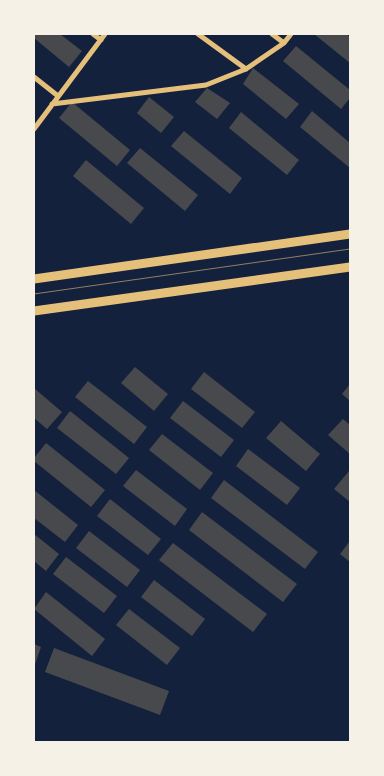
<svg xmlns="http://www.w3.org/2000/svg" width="384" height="776" viewBox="0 0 384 776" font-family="Lato,sans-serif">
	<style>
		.building { fill: #48494c }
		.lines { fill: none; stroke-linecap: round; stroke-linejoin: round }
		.minor { stroke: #e5c07b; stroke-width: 5 }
		.secondary { stroke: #e5c07b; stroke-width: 9 }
		.tram { stroke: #918062; stroke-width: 1 }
	</style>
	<rect width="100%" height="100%" fill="#14213d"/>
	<!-- building -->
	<path class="building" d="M 34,34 L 60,34 L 82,51 L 69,67 L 34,38 Z
		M 314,34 L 346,34 L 350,37 L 350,63 Z
		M 296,46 L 350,90 L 350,98 L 341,109 L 283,61 Z
		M 253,68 L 299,104 L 286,119 L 243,84 Z
		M 207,88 L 230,103 L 217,119 L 195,102 Z
		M 149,97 L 174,117 L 161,133 L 137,113 Z
		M 72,102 L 130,150 L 117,166 L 59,118 Z
		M 312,111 L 350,143 L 350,168 L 300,127 Z
		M 241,112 L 299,160 L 287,175 L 229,128 Z
		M 184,131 L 242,178 L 230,194 L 171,146 Z
		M 140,148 L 198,195 L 185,211 L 127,163 Z
		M 86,160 L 144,208 L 131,224 L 73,176 Z
		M 135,367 L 168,394 L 154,411 L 121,383 Z
		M 204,372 L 255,412 L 242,428 L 191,389 Z
		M 88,381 L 147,427 L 134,444 L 75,397 Z
		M 350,384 L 350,401 L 342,394 Z
		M 34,388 L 62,412 L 47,429 L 34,418 Z
		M 183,401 L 234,440 L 221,457 L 170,418 Z
		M 70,411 L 129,458 L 116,474 L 57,428 Z
		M 343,419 L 350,425 L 350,454 L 328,435 Z
		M 281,421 L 320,454 L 306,471 L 266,438 Z
		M 162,434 L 213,473 L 200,490 L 149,450 Z
		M 46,443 L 105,490 L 91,507 L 34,461 L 34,458 Z
		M 248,449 L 300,488 L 287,505 L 236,466 Z
		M 136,470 L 187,509 L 175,526 L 123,486 Z
		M 349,471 L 350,473 L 350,502 L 334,489 Z
		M 224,480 L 318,552 L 305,569 L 211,498 Z
		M 34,490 L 78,525 L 65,542 L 34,518 Z
		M 110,499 L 161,539 L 148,555 L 97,516 Z
		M 202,512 L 297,584 L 283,602 L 189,530 Z
		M 89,531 L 140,570 L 127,587 L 76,548 Z
		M 34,534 L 59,554 L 46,571 L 34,561 Z
		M 350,541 L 350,562 L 340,554 Z
		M 173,543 L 267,614 L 253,632 L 159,560 Z
		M 66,557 L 117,596 L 104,613 L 53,574 Z
		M 154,580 L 205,619 L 192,636 L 141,597 Z
		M 46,592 L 105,639 L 92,656 L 34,609 Z
		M 129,609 L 180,648 L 167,665 L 116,625 Z
		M 34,644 L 41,647 L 34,667 Z
		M 54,648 L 169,691 L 160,715 L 45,672 Z"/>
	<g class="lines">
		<!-- minor -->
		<path class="minor" d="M 93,34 L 101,40
			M 198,34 L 246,69
			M 272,34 L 284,43
			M 34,77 L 58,96
			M 52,104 L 206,85 L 246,69 L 284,43 L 291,34
			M 34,129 L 105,34"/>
		<!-- secondary -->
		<path class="secondary" d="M 34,279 L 350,234
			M 34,311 L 350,267"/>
		<!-- tram -->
		<path class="tram" d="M 34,294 L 350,249"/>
	</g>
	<!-- border -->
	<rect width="384" height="776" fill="none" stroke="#f6f1e7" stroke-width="70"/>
</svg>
